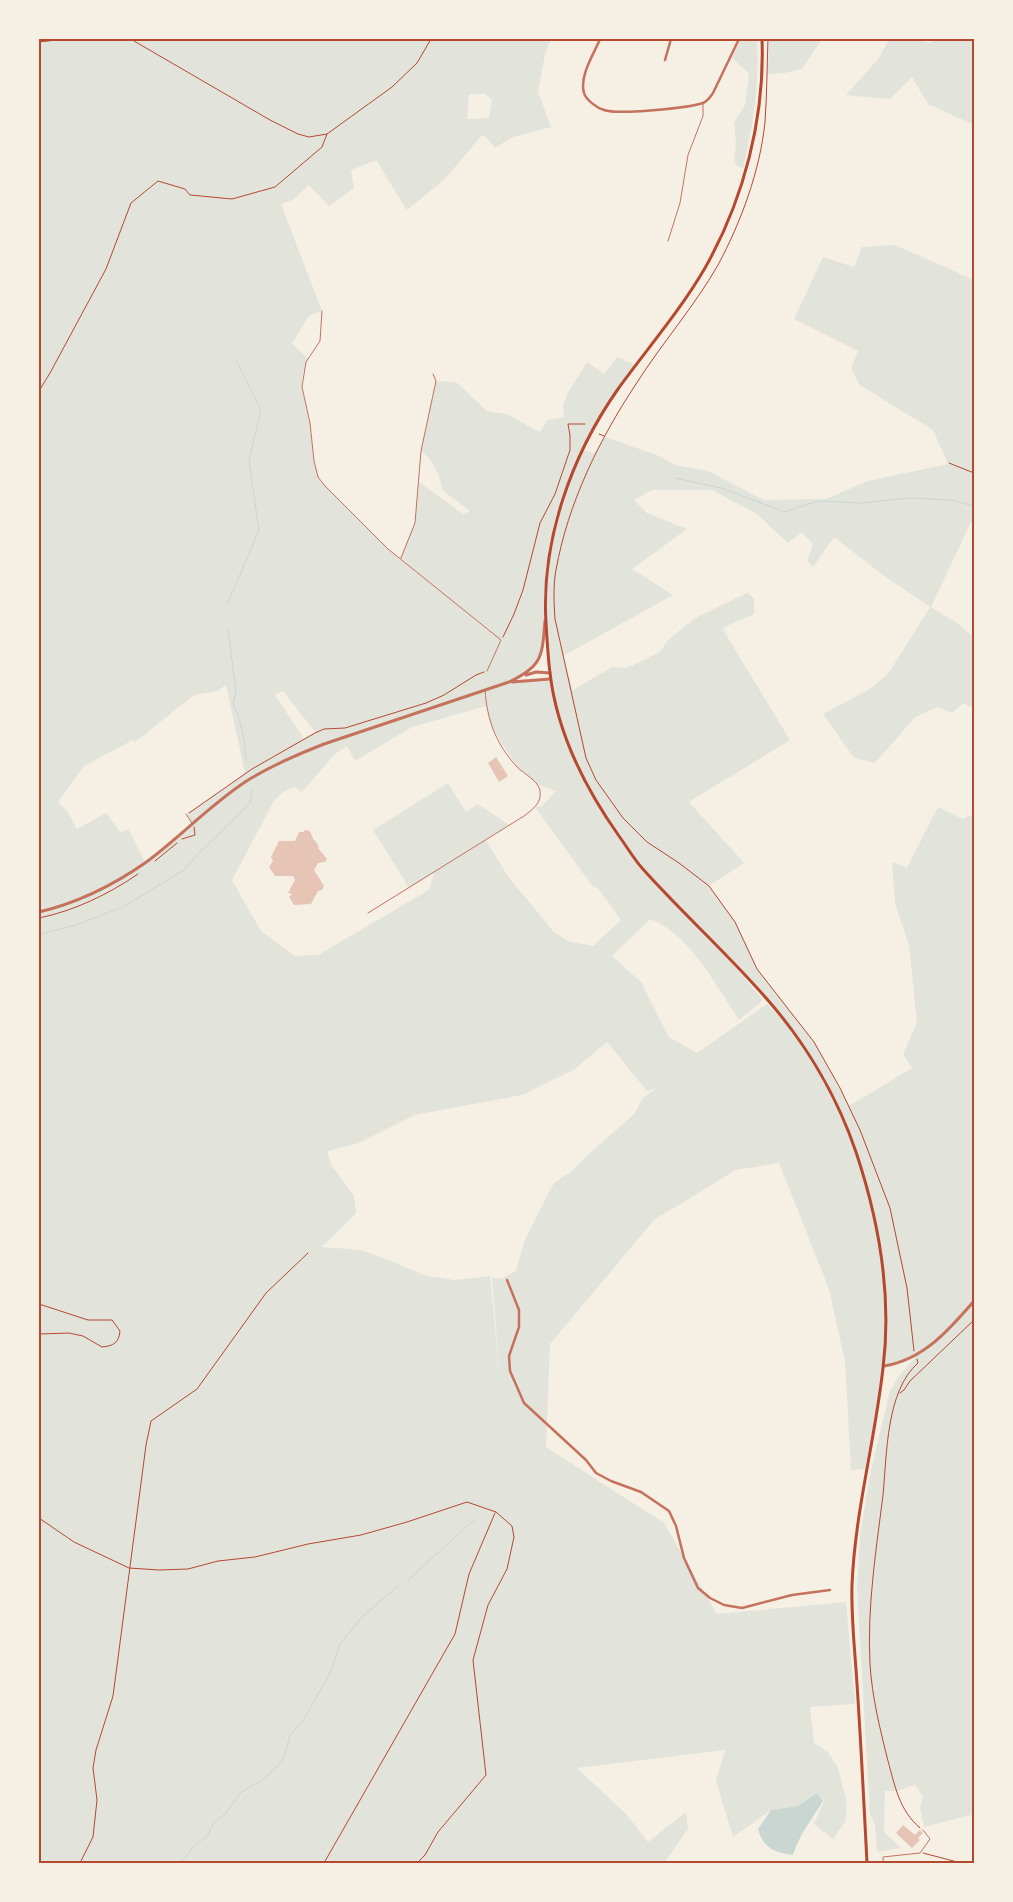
<svg xmlns="http://www.w3.org/2000/svg" width="1013" height="1902" viewBox="0 0 1013 1902" font-family="'Nunito Sans',sans-serif">
	<style>
		.green { fill: #e2e4dc; fill-rule: evenodd }
		.water { fill: #c9d6d2 }
		.lines { fill: none; stroke-linecap: round; stroke-linejoin: round }
		.stream { stroke: #c9d6d2; stroke-width: 1 }
		.building { fill: #e6c5b7 }
		.path { stroke: #b5482f; stroke-width: 1 }
		.service { stroke: #c5725c; stroke-width: 1 }
		.minor { stroke: #c5725c; stroke-width: 2.5 }
		.tertiary { stroke: #c5725c; stroke-width: 3 }
		.secondary { stroke: #b5482f; stroke-width: 3 }
		.neatline { fill: none; stroke: #b5482f; stroke-width: 2 }
	</style>
	<rect width="100%" height="100%" fill="#f6efe4"/>
	<!-- green -->
	<path class="green" d="M 39,39 L 551,39 L 545,54 L 538,92 L 551,127 L 513,137 L 495,148 L 487,138 L 482,135 L 444,180 L 407,210 L 376,160 L 351,170 L 354,188 L 329,206 L 309,185 L 293,200 L 281,204 L 322,311 L 309,316 L 292,344 L 308,358 C 305,366 302,375 302,384 C 302,397 308,410 310,423 C 313,443 311,463 321,481 L 388,549 L 400,558 L 415,523 L 419,482 L 463,514 L 470,511 L 442,490 C 440,474 434,461 421,451 L 436,381 L 456,382 L 487,411 L 506,414 L 540,432 L 548,420 L 564,417 L 563,405 L 568,392 L 587,362 L 604,374 L 617,357 L 636,365 L 617,391 L 583,450 L 595,453 L 605,437 L 657,455 L 675,465 L 708,471 L 764,500 L 826,499 L 868,481 L 948,464 L 933,430 L 860,385 L 851,368 L 858,351 L 794,319 L 823,257 L 854,267 L 862,247 L 895,245 L 974,280 L 974,524 L 971,522 L 931,607 L 957,623 L 974,637 L 974,704 L 970,707 L 964,703 L 952,713 L 938,707 L 915,717 L 875,763 L 854,758 L 823,714 L 868,690 L 888,674 L 930,607 L 883,575 L 834,537 L 813,567 L 807,561 L 813,544 L 802,532 L 788,543 L 757,514 L 712,490 L 652,490 L 634,500 L 647,513 L 687,529 L 632,569 L 673,595 L 563,656 L 573,690 L 612,667 L 627,668 L 660,652 L 668,640 L 695,618 L 747,593 L 754,598 L 754,614 L 722,628 L 790,740 L 689,802 L 744,863 L 709,886 L 735,922 L 757,969 L 814,1042 L 849,1106 L 912,1068 L 903,1054 L 917,1023 L 909,945 L 895,903 L 892,862 L 907,868 L 938,807 L 963,819 L 974,814 L 974,1818 L 971,1815 L 924,1827 L 920,1808 L 923,1796 L 915,1785 L 897,1791 L 885,1791 L 884,1832 L 901,1848 L 877,1852 L 875,1825 L 870,1814 L 857,1589 L 860,1536 L 870,1474 L 890,1391 L 897,1379 L 915,1357 L 884,1366 L 865,1469 L 851,1470 L 845,1361 L 829,1289 L 779,1163 L 736,1170 L 654,1220 L 550,1344 L 546,1447 L 664,1523 L 717,1614 L 846,1602 L 855,1704 L 810,1707 L 814,1743 L 828,1752 L 838,1768 L 847,1803 L 845,1822 L 833,1839 L 814,1824 L 824,1801 L 817,1793 L 798,1806 L 771,1810 L 733,1837 L 716,1781 L 725,1750 L 577,1768 L 627,1815 L 648,1842 L 686,1812 L 688,1829 L 664,1863 L 39,1863 ZM 469,94 L 485,94 L 492,100 L 489,118 L 467,119 ZM 545,620 L 550,679 L 511,681 L 522,676 L 539,660 ZM 226,685 L 245,773 L 201,805 L 186,814 L 192,824 L 145,862 L 128,829 L 120,832 L 106,813 L 77,829 L 68,812 L 58,802 L 84,766 L 133,740 L 135,742 L 194,695 L 217,691 ZM 283,691 L 315,732 L 304,739 L 275,695 ZM 486,706 L 491,726 L 517,767 L 537,784 L 556,791 L 542,806 L 535,807 L 593,887 L 598,888 L 621,920 L 593,946 L 568,941 L 553,931 L 507,875 L 486,840 L 509,825 L 478,804 L 466,812 L 448,783 L 373,830 L 409,888 L 434,873 L 429,890 L 318,955 L 295,956 L 261,931 L 232,880 L 274,801 L 282,793 L 294,787 L 302,792 L 335,754 L 347,746 L 355,761 L 412,727 ZM 650,919 C 689,933 717,987 739,1020 L 763,1000 L 724,954 L 768,1000 L 783,1020 L 767,1004 L 697,1053 L 669,1037 L 641,982 L 612,956 ZM 607,1042 L 647,1091 L 656,1088 L 643,1098 L 635,1113 L 624,1123 L 591,1152 L 571,1172 L 554,1183 L 525,1239 L 516,1271 L 501,1279 L 492,1278 L 500,1378 L 490,1276 L 455,1280 L 426,1276 L 391,1261 L 361,1250 L 322,1247 L 356,1213 L 354,1196 L 331,1164 L 327,1151 L 359,1143 L 415,1115 L 522,1095 L 575,1069 Z
		M 741,39 L 757,39 C 760,83 753,125 743,168 L 737,166 L 734,162 L 736,143 L 734,123 L 745,105 L 749,74 L 732,58 Z
		M 769,39 L 822,39 L 802,69 L 784,73 L 768,74 Z
		M 889,39 L 924,39 L 923,41 L 930,43 L 937,39 L 974,39 L 974,125 L 928,104 L 912,77 L 890,99 L 846,95 L 879,58 Z"/>
	<!-- water -->
	<path class="water" d="M 817,1793 L 823,1801 C 812,1819 799,1835 793,1855 C 775,1853 763,1848 758,1829 L 771,1810 L 798,1806 Z"/>
	<g class="lines">
		<!-- stream -->
		<path class="stream" d="M 675,478 L 721,488 L 785,512 L 818,501 L 861,503 L 909,498 L 951,500 L 974,506
			M 227,605 L 259,530 L 249,461 L 261,410 L 236,360
			M 228,630 L 236,691 L 233,704 C 242,722 244,739 246,759
			M 39,937 L 44,933 L 76,925 L 123,907 L 184,870 L 195,857 L 250,803 L 252,789
			M 408,1580 L 475,1519
			M 181,1863 L 194,1846 L 208,1835 L 213,1824 L 227,1812 L 240,1793 L 262,1780 L 283,1761 L 290,1735 L 304,1719 L 330,1673 L 340,1644 L 362,1617 L 398,1586"/>
	</g>
	<!-- building -->
	<path class="building" d="M 496,757 L 508,776 L 499,782 L 488,763 Z
		M 304,830 L 310,831 L 314,841 L 315,840 L 319,847 L 318,848 L 327,859 L 325,862 L 318,863 L 314,870 L 324,886 L 322,890 L 318,891 L 311,904 L 294,905 L 289,897 L 292,894 L 288,893 L 295,880 L 293,876 L 275,876 L 269,867 L 273,861 L 271,857 L 279,841 L 295,841 L 299,832 L 304,832 Z
		M 903,1825 L 915,1835 L 920,1830 L 923,1833 L 918,1838 L 920,1840 L 912,1848 L 896,1833 Z"/>
	<g class="lines">
		<!-- path -->
		<path class="path" d="M 133,39 L 134,41 L 270,120 L 298,134 L 309,137 L 327,134 L 392,87 L 417,63 L 431,39
			M 768,39 C 767,66 767,94 765,122 C 760,171 741,222 718,265 C 694,307 662,343 636,384 C 599,440 568,503 556,570 C 553,586 554,603 555,619 L 586,758 L 596,780 L 623,818 L 647,842 L 679,863 L 709,886 L 735,922 L 757,969 L 814,1042 L 840,1088 L 860,1130 L 890,1208 L 907,1288 L 914,1351
			M 39,42 L 65,39
			M 39,391 L 50,373 L 106,269 L 131,203 L 158,181 L 185,189 L 190,195 L 232,199 L 275,187 L 322,147 L 327,134
			M 599,434 L 604,436
			M 949,463 L 974,473
			M 503,637 L 514,614 L 523,590 L 540,523 L 555,494 L 570,450 L 570,435 L 568,424 L 585,424
			M 189,813 L 252,769 L 315,733 L 324,729 L 345,728 L 426,703 L 444,695 L 476,675 L 484,672
			M 182,839 L 195,835 L 194,827
			M 155,861 L 177,843
			M 39,918 C 74,911 109,894 138,874
			M 39,1304 L 88,1320 L 112,1320 L 120,1331 C 119,1343 113,1346 102,1347 L 83,1336 L 69,1333 L 39,1334
			M 917,1359 L 918,1363 C 886,1391 887,1454 883,1495 C 876,1551 867,1607 870,1664 C 872,1697 880,1729 888,1761 C 895,1786 899,1810 920,1828
			M 900,1393 L 904,1390 L 910,1381 L 974,1320
			M 39,1518 L 74,1542 L 129,1568 L 159,1570 L 188,1569 L 218,1561 L 255,1557 L 308,1544 L 361,1535 L 407,1522 L 467,1502 L 496,1512 L 512,1526 L 514,1537 L 507,1569 L 488,1605 L 473,1660 L 486,1775 L 438,1832 L 425,1855 L 417,1863
			M 923,1853 L 961,1863
			M 80,1863 L 93,1837 L 97,1800 L 93,1768 L 96,1750 L 113,1696 L 146,1445 L 151,1421 L 197,1389 L 266,1293 L 308,1253
			M 324,1863 L 455,1634 L 469,1574 L 495,1513"/>
		<!-- service -->
		<path class="service" d="M 668,241 L 680,203 L 688,155 L 703,116 L 703,104
			M 322,311 L 320,341 L 306,362 L 302,387 L 310,423 L 314,461 L 318,477 L 325,486 L 388,549 L 501,640 L 487,671
			M 401,558 L 415,523 L 421,451 L 436,381 L 433,374
			M 186,814 L 192,823
			M 368,913 L 524,816 C 532,810 542,803 540,791 C 539,781 524,774 517,767 C 496,744 487,720 485,690
			M 883,1863 L 883,1857 L 920,1853 L 930,1839 L 923,1830"/>
		<!-- minor -->
		<path class="minor" d="M 600,39 C 594,54 579,76 584,93 C 586,100 597,108 604,110 C 618,115 688,108 703,103 C 708,101 710,97 713,93 L 739,39
			M 665,60 L 671,39
			M 507,1280 L 519,1310 L 519,1327 L 509,1356 L 510,1371 L 524,1403 L 586,1460 L 596,1473 L 611,1481 L 641,1492 L 669,1511 L 676,1526 L 684,1558 L 698,1588 L 710,1598 L 724,1605 L 742,1608 L 792,1595 L 830,1590"/>
		<!-- tertiary -->
		<path class="tertiary" d="M 526,675 L 536,672 L 550,673
			M 512,682 L 550,679
			M 39,912 C 77,903 112,886 145,863 C 179,838 209,806 245,782 C 270,766 296,755 324,744 L 509,682 C 543,666 542,656 545,621
			M 884,1366 C 923,1360 949,1330 974,1301"/>
		<!-- secondary -->
		<path class="secondary" d="M 762,39 C 765,118 744,199 705,268 C 680,311 647,349 618,389 C 571,456 541,541 546,623 C 547,640 548,657 550,673 C 557,733 585,788 619,836 C 627,847 634,859 642,868 C 682,913 727,953 766,998 C 805,1042 837,1096 856,1152 C 879,1221 892,1296 883,1368 C 875,1441 855,1511 852,1585 C 851,1618 855,1651 857,1684 C 861,1744 864,1804 867,1863"/>
	</g>
	<!-- border -->
	<rect width="1013" height="1902" fill="none" stroke="#f6efe4" stroke-width="80"/>
	<rect x="40" y="40" width="933" height="1822" class="neatline"/>
</svg>
